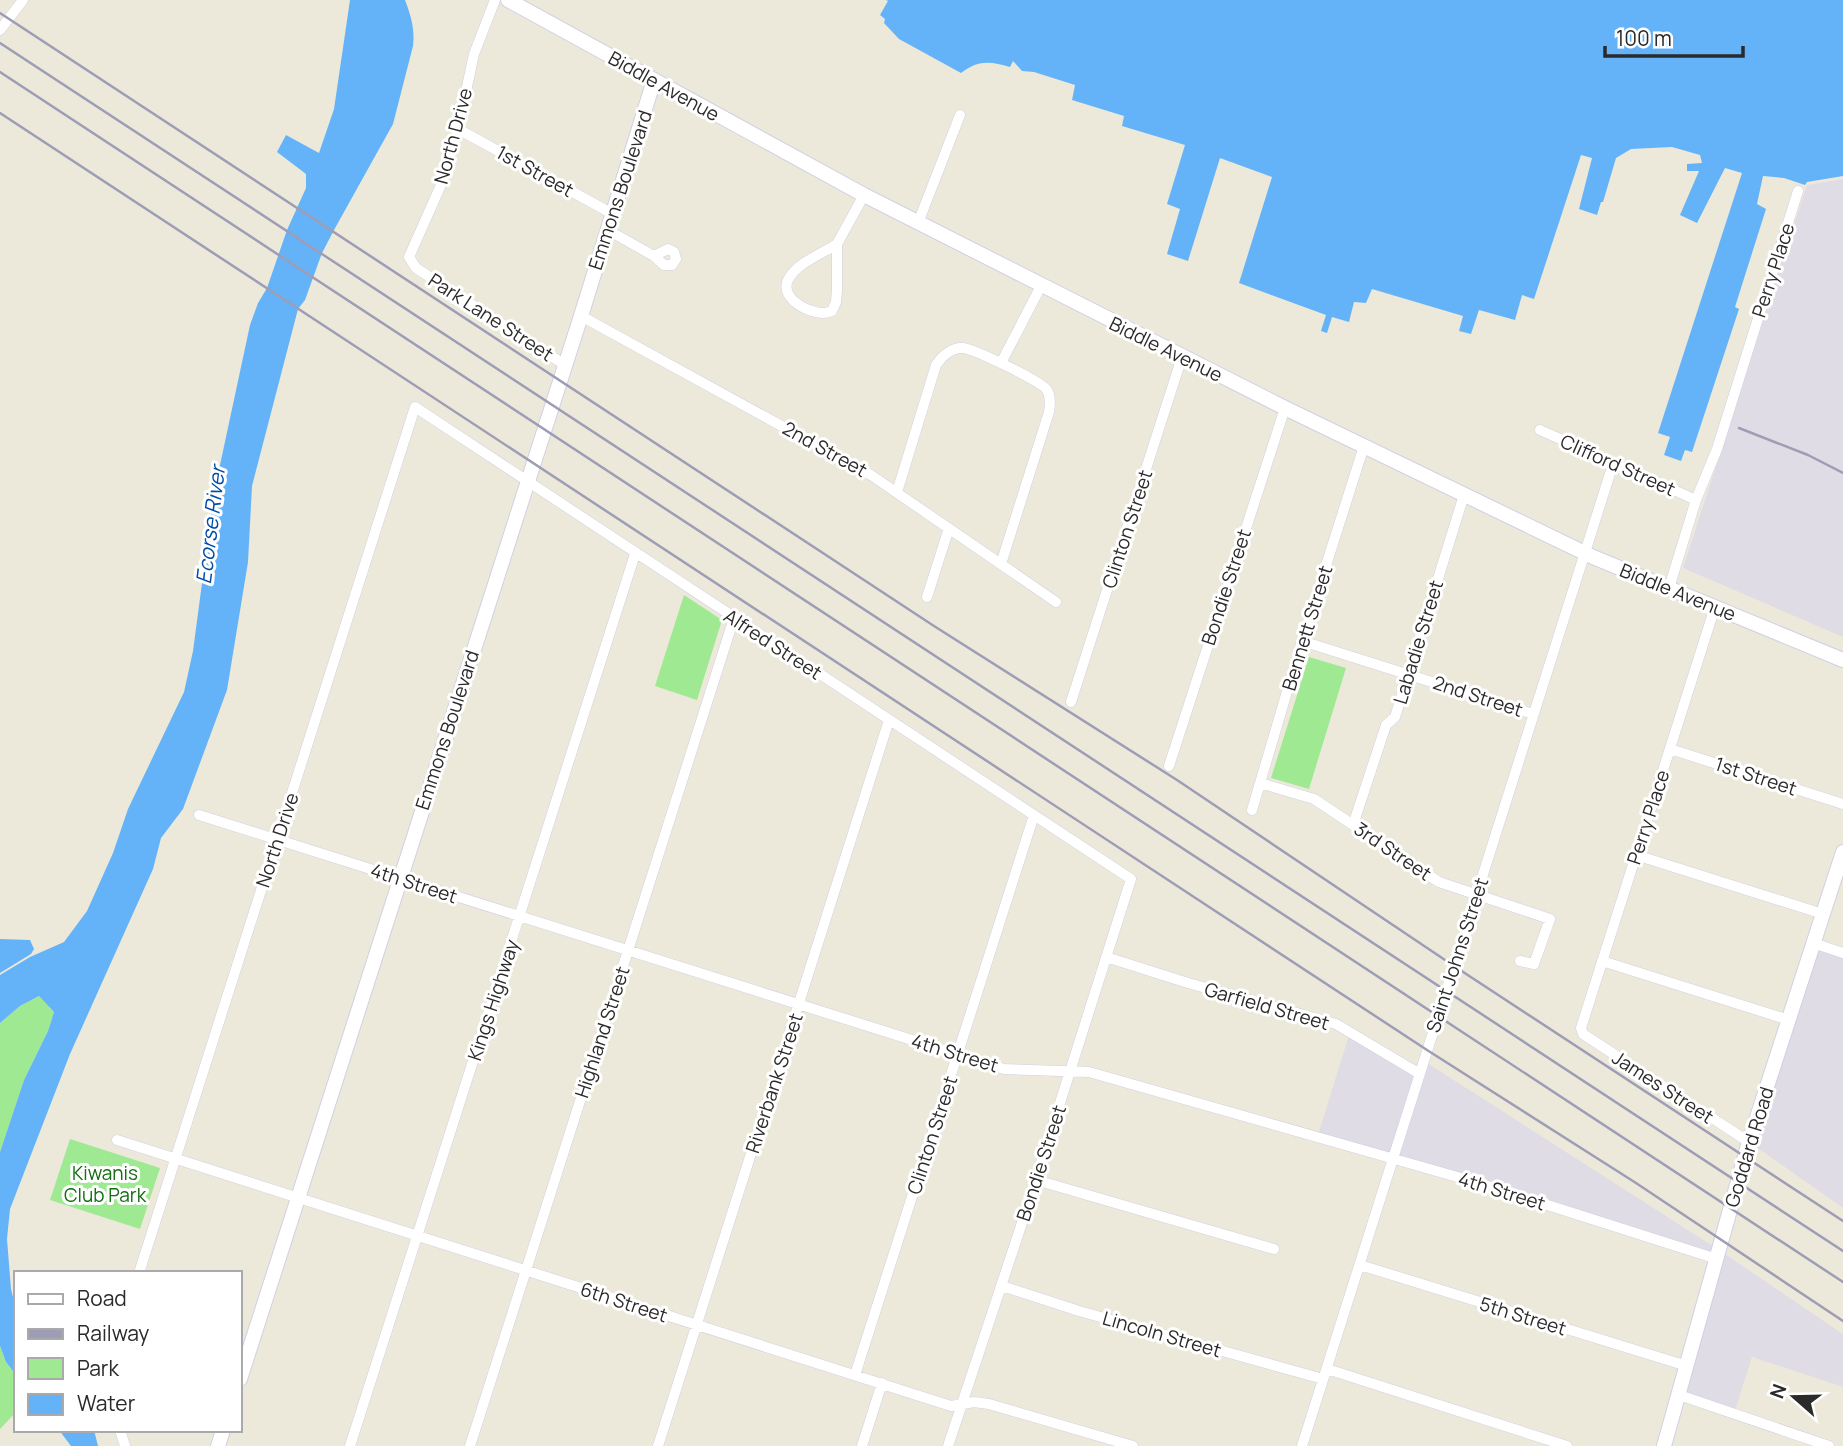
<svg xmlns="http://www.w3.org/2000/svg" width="1843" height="1446" viewBox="0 0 1843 1446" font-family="Manrope,sans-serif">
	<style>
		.industrial { fill: #e0dce5 }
		.green { fill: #9ee992 }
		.water { fill: #64b3f9 }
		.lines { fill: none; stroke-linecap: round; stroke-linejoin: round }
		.street-casing { stroke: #d0d0e4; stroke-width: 11 }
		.secondary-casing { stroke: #d0d0e4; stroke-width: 16 }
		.street { stroke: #fff; stroke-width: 10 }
		.secondary { stroke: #fff; stroke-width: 14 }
		.rail { stroke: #9e9db6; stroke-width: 2.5 }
		.labels { text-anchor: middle; stroke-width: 6; stroke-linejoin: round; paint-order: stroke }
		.street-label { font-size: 19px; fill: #2a2a2a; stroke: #fff }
		.park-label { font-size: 19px; fill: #146e13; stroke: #fff }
		.water-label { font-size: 21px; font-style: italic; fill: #014ca7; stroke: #fff }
	</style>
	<rect width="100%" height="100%" fill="#ede9da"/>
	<!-- industrial -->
	<path class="industrial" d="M 1843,179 L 1843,637 L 1683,568 L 1807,185 Z
		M 1813,943 L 1843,953 L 1843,1208 L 1749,1142 Z
		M 1350,1032 L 1419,1074 L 1424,1061 L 1719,1250 L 1843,1334 L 1843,1387 L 1752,1357 L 1734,1414 L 1679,1395 L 1717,1259 L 1317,1138 Z"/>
	<!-- green -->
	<path class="green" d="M 684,595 L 722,620 L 697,700 L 655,686 Z
		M 1309,657 L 1346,668 L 1309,789 L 1271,778 Z
		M 39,996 L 54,1012 L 48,1031 L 24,1080 L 0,1152 L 0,1023 L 20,1006 Z
		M 70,1139 L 160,1168 L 140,1229 L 50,1200 Z
		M 0,1346 L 6,1362 L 16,1375 L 16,1412 L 0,1429 Z"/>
	<!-- water -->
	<path class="water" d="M 350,0 L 405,0 C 411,16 415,29 413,46 L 393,124 L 334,230 L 322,253 L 305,300 L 298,309 L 252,486 L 248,562 L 227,690 L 183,809 L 161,838 L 153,869 L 70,1054 L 10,1209 L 7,1239 L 11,1289 L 16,1309 L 16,1375 L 6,1362 L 0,1346 L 0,1152 L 24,1080 L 48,1031 L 54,1012 L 39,996 L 20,1006 L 0,1023 L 0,975 L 30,957 L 64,942 L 87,911 L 113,853 L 128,809 L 184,692 L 193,651 L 214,493 L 250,325 L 258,303 L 267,288 L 287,230 L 306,188 L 306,174 L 277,152 L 286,135 L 319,153 L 334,109 Z
		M 886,0 L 1843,0 L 1843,176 L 1807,182 L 1805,185 L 1784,178 L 1763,176 L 1757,204 L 1766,209 L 1735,307 L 1739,309 L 1692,452 L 1685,450 L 1681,461 L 1664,455 L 1670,437 L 1658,433 L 1742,173 L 1725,168 L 1697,223 L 1680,215 L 1699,171 L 1687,171 L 1687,164 L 1702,163 L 1700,155 L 1672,147 L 1631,149 L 1616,158 L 1603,202 L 1601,202 L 1597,215 L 1579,209 L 1592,158 L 1581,155 L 1534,299 L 1522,295 L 1515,320 L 1479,310 L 1471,334 L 1459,331 L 1463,316 L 1372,289 L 1366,303 L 1354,302 L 1349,322 L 1332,317 L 1327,333 L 1321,331 L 1326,315 L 1239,283 L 1272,177 L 1220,158 L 1188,261 L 1167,254 L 1180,209 L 1167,204 L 1185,145 L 1122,126 L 1124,116 L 1072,100 L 1075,85 L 1034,72 L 1022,71 L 1013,61 L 1010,67 C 990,61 978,60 961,73 L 899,39 L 884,23 L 885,19 L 880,15 L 888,1 Z
		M 0,939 L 30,940 L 34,949 L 31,954 L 0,973 Z
		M 59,1430 L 94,1430 L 98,1446 L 71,1446 Z"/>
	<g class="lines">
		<!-- street casing -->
		<g class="street-casing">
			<path id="street" d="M 495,0 L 474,54 L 458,129 L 444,178 L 409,257 L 416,268 L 565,365
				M 0,30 L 23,0
				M 458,129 L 611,213
				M 918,223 L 960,115
				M 606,229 L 654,256 L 664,265 L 672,265 L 676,259 L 674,252 L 668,249 L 654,256
				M 837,244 L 837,290 L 836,302 L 832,311 C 817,319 778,300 788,280 C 796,263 822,254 837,244 Z
				M 837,244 L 864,195
				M 581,316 L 871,475 L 1056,602
				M 1001,363 L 1041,286
				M 1540,430 L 1696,500
				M 897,492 L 936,365 C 942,356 952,347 963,348 C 974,349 1043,382 1047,390 C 1051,397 1050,405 1049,412 L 1001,564
				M 1669,588 L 1696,500 L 1717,449 L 1798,191
				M 927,597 L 949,528
				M 1715,607 L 1581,1028 L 1583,1034 L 1749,1142
				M 1302,641 L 1533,714
				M 1071,702 L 1182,357
				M 1670,749 L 1843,804
				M 1169,766 L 1285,408
				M 1260,783 L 1314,799 L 1439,882 L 1550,919 L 1534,964 L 1520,961
				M 1252,810 L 1302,641 L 1364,446
				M 199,815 L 1004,1069 L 1089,1072 L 1475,1182 L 1717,1259
				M 1353,825 L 1386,725 L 1395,717 L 1464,495
				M 1636,855 L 1823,914
				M 1813,943 L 1843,953
				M 1106,957 L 1188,983 L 1336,1024 L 1420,1074
				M 1602,961 L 1789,1020
				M 117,1140 L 951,1406 L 974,1402 L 989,1404 L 1133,1446
				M 1036,1180 L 1274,1249
				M 1360,1265 L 1687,1366
				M 139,1273 L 415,407 L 1131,879 L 1019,1232 L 948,1446
				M 1002,1286 L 1079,1311 L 1323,1379
				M 1327,1369 L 1567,1446
				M 855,1375 L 1034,815
				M 1679,1395 L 1829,1446
				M 120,1430 L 125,1446
				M 350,1446 L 635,554
				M 470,1446 L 734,618
				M 658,1446 L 889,720
				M 862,1446 L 882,1383
				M 1302,1446 L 1613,464"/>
		</g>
		<!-- secondary casing -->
		<g class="secondary-casing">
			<path id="secondary" d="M 508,0 L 864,195 L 1285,408 L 1593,557 L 1843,660
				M 240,1379 L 581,316 L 654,80
				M 218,1446 L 223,1430
				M 1664,1446 L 1749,1142 L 1843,852"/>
		</g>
		<!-- street -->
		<use href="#street" class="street"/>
		<!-- secondary -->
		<use href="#secondary" class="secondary"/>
		<!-- rail -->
		<path class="rail" d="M 0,13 L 934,626 L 1177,780 L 1454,966 L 1843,1221
			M 0,43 L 1843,1251
			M 0,72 L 1843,1282
			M 0,113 L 1427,1050 L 1636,1183 L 1843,1321
			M 1739,428 L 1808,455 L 1843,473"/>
	</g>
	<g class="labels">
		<!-- street labels -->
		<g class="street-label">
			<text transform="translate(664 86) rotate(29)" y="7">Biddle Avenue</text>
			<text transform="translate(453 136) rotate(-75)" y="7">North Drive</text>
			<text transform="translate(535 171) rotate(29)" y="7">1st Street</text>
			<text transform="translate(620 190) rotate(-72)" y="7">Emmons Boulevard</text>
			<text transform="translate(1773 270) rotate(-72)" y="7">Perry Place</text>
			<text transform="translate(491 317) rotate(33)" y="7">Park Lane Street</text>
			<text transform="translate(1166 349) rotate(26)" y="7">Biddle Avenue</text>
			<text transform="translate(825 449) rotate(29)" y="7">2nd Street</text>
			<text transform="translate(1618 465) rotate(24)" y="7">Clifford Street</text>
			<text transform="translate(1127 529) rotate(-72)" y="7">Clinton Street</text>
			<text transform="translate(1226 587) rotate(-72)" y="7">Bondie Street</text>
			<text transform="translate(1678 592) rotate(22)" y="7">Biddle Avenue</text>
			<text transform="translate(1307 628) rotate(-73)" y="7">Bennett Street</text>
			<text transform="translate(1418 642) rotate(-73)" y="7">Labadie Street</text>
			<text transform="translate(773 644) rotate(33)" y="7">Alfred Street</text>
			<text transform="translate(1478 696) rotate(18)" y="7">2nd Street</text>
			<text transform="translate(447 730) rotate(-72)" y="7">Emmons Boulevard</text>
			<text transform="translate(1756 776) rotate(18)" y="7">1st Street</text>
			<text transform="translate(1648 817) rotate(-72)" y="7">Perry Place</text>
			<text transform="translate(277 840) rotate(-72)" y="7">North Drive</text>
			<text transform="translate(1393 851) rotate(34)" y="7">3rd Street</text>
			<text transform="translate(414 883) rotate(18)" y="7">4th Street</text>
			<text transform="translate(1457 955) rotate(-72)" y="7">Saint Johns Street</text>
			<text transform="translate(493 1000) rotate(-72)" y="7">Kings Highway</text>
			<text transform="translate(1267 1006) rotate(16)" y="7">Garfield Street</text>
			<text transform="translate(602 1032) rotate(-72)" y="7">Highland Street</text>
			<text transform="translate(955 1053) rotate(17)" y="7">4th Street</text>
			<text transform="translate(774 1083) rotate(-72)" y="7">Riverbank Street</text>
			<text transform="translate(1663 1087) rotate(33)" y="7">James Street</text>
			<text transform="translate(932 1135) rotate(-72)" y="7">Clinton Street</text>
			<text transform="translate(1749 1147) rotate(-73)" y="7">Goddard Road</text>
			<text transform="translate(1041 1163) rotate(-72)" y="7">Bondie Street</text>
			<text transform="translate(1502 1191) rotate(17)" y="7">4th Street</text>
			<text transform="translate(624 1302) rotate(18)" y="7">6th Street</text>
			<text transform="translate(1523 1316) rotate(17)" y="7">5th Street</text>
			<text transform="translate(1162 1334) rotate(16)" y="7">Lincoln Street</text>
		</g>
		<!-- park labels -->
		<g class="park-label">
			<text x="105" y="1180">Kiwanis<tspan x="105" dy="22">Club Park</tspan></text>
		</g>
		<!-- water labels -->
		<g class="water-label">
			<text transform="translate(211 525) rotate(-83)" y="7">Ecorse River</text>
		</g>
	</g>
	<!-- legend -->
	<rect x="14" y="1271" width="228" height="161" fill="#ffffff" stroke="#aaaaaa" stroke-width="2"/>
	<rect x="28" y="1294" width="35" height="10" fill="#ffffff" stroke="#aaaaaa" stroke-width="2"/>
	<text x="77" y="1306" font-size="21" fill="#2a2a2a">Road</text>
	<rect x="28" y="1329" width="35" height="10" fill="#9e9db6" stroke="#aaaaaa" stroke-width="2"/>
	<text x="77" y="1341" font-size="21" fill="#2a2a2a">Railway</text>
	<rect x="28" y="1358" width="35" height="21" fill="#9ee992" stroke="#aaaaaa" stroke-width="2"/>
	<text x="77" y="1376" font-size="21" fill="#2a2a2a">Park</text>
	<rect x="28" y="1394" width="35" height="21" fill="#64b3f9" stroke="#aaaaaa" stroke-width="2"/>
	<text x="77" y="1411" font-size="21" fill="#2a2a2a">Water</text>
	<!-- north arrow -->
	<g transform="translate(1794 1397) rotate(290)" stroke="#ffffff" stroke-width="5" paint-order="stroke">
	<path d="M0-5L12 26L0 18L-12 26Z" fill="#2a2a2a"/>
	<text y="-10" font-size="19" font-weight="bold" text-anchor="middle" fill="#2a2a2a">N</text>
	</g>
	<!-- scale -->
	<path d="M1605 46v10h138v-10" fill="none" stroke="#2a2a2a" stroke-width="3.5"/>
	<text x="1616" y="46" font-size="21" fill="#2a2a2a" stroke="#ffffff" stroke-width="5" paint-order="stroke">100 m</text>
</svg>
